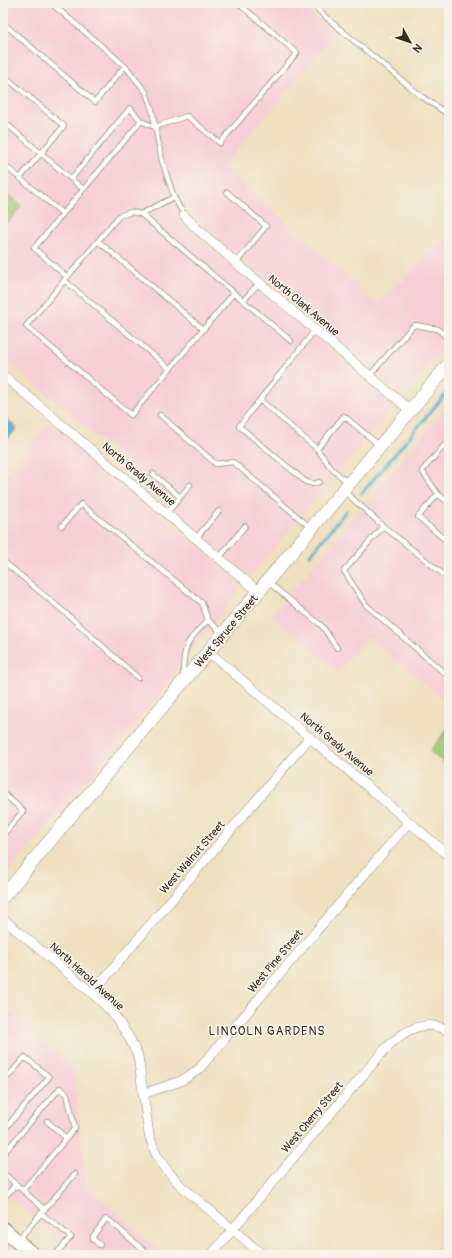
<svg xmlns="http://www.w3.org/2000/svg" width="452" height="1258" viewBox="0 0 452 1258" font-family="Pangolin,sans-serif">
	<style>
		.built { fill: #f6cfd6 }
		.green { fill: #a0c975; stroke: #6e7a4a }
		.water { fill: #54aed1; stroke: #486c78 }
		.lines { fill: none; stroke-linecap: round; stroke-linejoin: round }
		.stream { stroke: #54aed1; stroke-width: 3 }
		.lane-casing { stroke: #95856f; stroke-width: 6 }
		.street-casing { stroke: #95856f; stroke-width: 10 }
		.secondary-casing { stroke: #95856f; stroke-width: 14 }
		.primary-casing { stroke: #95856f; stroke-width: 16 }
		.lane { stroke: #fff; stroke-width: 4.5 }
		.street { stroke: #fff; stroke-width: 9 }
		.secondary { stroke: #fff; stroke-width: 13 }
		.primary { stroke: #fff; stroke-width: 14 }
		.labels { text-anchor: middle; stroke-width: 3.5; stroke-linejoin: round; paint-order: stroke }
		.street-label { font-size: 11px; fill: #3b2a1e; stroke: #f7f3e8 }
		.neighbourhood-label { font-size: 12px; letter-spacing: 1px; fill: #3b2a1e; stroke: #f7f3e8 }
	</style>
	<rect width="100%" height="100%" fill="#f7f3e8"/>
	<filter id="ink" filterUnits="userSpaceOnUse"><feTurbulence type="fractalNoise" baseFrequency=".025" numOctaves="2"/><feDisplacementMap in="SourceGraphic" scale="8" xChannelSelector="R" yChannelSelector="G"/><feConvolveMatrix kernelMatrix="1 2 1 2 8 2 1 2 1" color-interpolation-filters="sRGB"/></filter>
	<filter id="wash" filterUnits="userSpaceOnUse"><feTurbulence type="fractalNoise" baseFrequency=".012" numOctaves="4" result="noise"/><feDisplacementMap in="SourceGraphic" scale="16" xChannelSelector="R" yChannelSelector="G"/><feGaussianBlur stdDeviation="0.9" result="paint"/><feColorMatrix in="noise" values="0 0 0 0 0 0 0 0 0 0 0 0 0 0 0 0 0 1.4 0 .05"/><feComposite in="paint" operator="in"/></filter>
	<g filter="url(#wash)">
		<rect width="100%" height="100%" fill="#efe0c0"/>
		<!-- built -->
		<path class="built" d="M 3,3 L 298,3 L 335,34 L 223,167 L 379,305 L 404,278 L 449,234 L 449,341 L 406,392 L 401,395 L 254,270 L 228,250 L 188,207 L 178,218 L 201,241 L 320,341 L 396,403 L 252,575 L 247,574 L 163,503 L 168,497 L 3,357 L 3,228 L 21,206 L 3,191 Z
			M 449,404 L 449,704 L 368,636 L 338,672 L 271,616 Z
			M 49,423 L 231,574 L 241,588 L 217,620 L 177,667 L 169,684 L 3,878 L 3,479 Z
			M 3,1007 L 73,1068 L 87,1187 L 165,1255 L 77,1255 L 3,1192 Z"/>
		<!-- green -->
		<path class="green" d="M 3,191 L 21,206 L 3,228 Z
			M 449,727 L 449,767 L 430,751 Z"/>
		<!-- water -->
		<path class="water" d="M 3,416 L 17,428 L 3,445 Z"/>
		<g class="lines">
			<!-- stream -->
			<path class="stream" d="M 362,493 L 449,390
				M 310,555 L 346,511"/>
		</g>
	</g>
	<g filter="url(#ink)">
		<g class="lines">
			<!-- lane casing -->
			<g class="lane-casing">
				<path id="lane" d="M 51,3 L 125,66 L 146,92 L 152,110 L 162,161 L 174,197 L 184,215
					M 312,3 L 323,15 L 421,96 L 449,115
					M 3,23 L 95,102 L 125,66
					M 3,75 L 64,126 L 20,178
					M 3,121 L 83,189
					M 3,164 L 62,213
					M 71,179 L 130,108 L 141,121 L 155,127 L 187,116 L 220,143 L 297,53 L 238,3
					M 227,192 L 266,226 L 236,263
					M 141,214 L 174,197
					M 98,241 L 203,329
					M 67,277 L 34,248 L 141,121
					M 64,280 L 170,369
					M 234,293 L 131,415 L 26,326 L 119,216 L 131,212 L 141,214 L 291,341
					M 243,301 L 259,283
					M 315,330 L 239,426 L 306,482 L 314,484 L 319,482
					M 369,376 L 412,327 L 415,325 L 438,329 L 449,340
					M 260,400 L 317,449 L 332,469 L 348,483
					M 160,415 L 216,464 L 233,462 L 311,528
					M 449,440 L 422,471 L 438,494 L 449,503
					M 317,449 L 344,416 L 380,446
					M 153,474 L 180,497
					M 344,491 L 383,526 L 449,579
					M 438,494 L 418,517 L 449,543
					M 167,513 L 190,485
					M 62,526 L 81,504 L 202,603 L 208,620 L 222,633
					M 383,526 L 344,571 L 366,605 L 449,677
					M 196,538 L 219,511
					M 219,558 L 245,526
					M 3,561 L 68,615 L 138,678
					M 268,582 L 322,626 L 337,648
					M 184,678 C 182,667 184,649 190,640 C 195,633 202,626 208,620
					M 3,793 L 23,811 L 3,835
					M 3,1082 L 25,1057 L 49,1077 L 3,1131
					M 47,1121 L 66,1138
					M 3,1154 L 60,1088 L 67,1094 L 75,1128 L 23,1190
					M 3,1173 L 44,1209
					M 3,1199 L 16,1184
					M 41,1213 L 71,1237 L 55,1255
					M 19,1239 L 75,1174
					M 100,1245 L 93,1239 L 93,1236 L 106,1219 L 109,1220 L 149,1255"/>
			</g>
			<!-- street casing -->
			<g class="street-casing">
				<path id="street" d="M 184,215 L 194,226 L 236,263 L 411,411
					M 3,375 L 259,592
					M 209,652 L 449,856
					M 3,919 L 92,993 L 113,1013 L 130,1039 L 138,1056 L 149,1135 L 156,1154 L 166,1169 L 180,1185 L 263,1255
					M 92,993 L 310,737
					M 143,1094 L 181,1081 L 199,1069 L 409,822
					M 211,1255 L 386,1048 C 405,1030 423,1018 449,1031"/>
			</g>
			<!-- secondary casing -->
			<g class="secondary-casing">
				<path id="secondary" d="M 3,897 L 449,364"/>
			</g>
			<!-- primary casing -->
			<g class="primary-casing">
				<path id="primary" d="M 3,1229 L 33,1255"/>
			</g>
			<!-- lane -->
			<use href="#lane" class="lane"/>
			<!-- street -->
			<use href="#street" class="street"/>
			<!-- secondary -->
			<use href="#secondary" class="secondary"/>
			<!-- primary -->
			<use href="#primary" class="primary"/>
		</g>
	</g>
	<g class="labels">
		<!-- street labels -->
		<g class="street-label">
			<text transform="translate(304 305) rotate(40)" y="4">North Clark Avenue</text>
			<text transform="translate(139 474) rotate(40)" y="4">North Grady Avenue</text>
			<text transform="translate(226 631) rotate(-50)" y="4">West Spruce Street</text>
			<text transform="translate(337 744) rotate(40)" y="4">North Grady Avenue</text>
			<text transform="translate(192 857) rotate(-49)" y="4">West Walnut Street</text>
			<text transform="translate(275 961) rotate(-50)" y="4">West Pine Street</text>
			<text transform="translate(87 976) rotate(42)" y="4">North Harold Avenue</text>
			<text transform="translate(312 1117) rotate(-50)" y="4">West Cherry Street</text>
		</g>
		<!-- neighbourhood labels -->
		<g class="neighbourhood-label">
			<text x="267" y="1035">LINCOLN GARDENS</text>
		</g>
	</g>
	<!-- margin -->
	<rect width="452" height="1258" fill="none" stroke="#f7f3e8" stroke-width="16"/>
	<!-- north arrow -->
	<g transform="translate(410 42) rotate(130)" stroke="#f7f3e8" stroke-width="3" paint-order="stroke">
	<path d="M0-3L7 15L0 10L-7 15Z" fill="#3b2a1e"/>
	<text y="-6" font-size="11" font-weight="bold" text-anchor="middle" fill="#3b2a1e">N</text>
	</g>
</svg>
